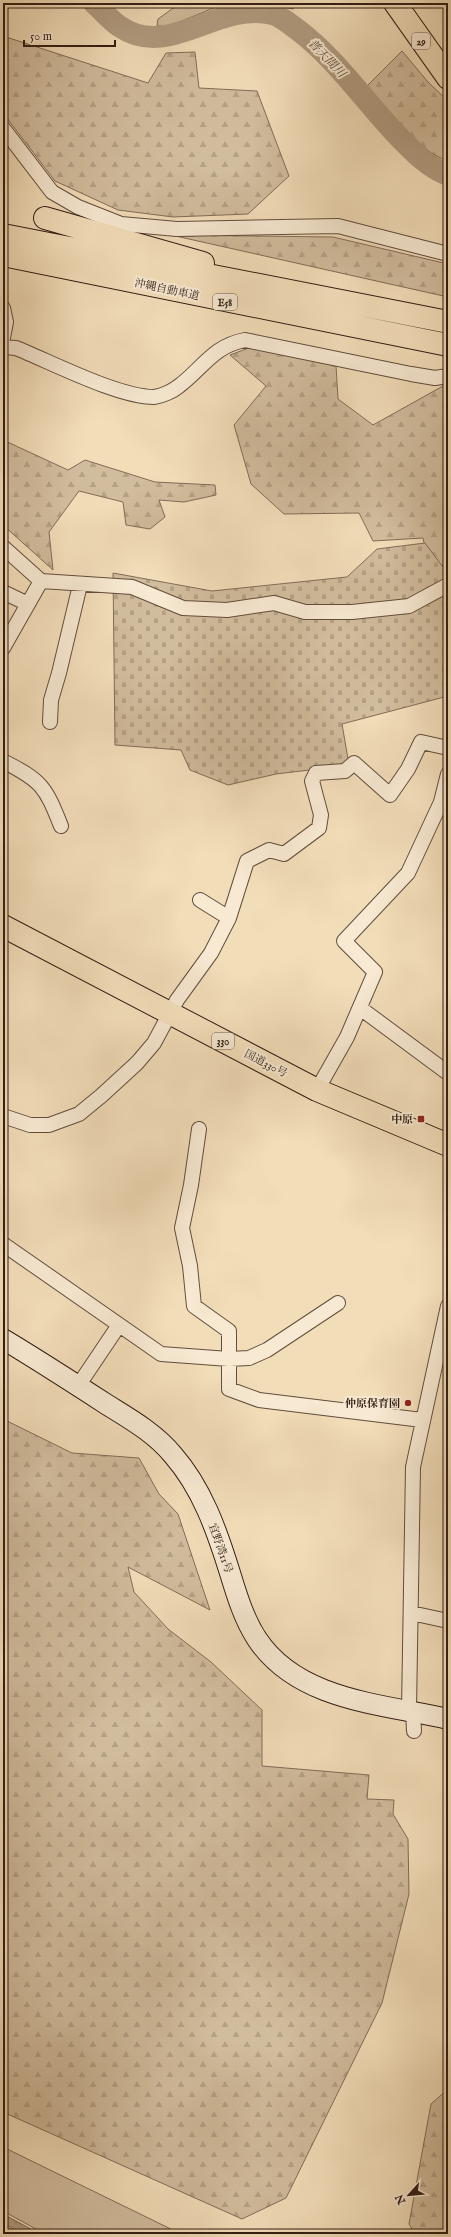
<svg xmlns="http://www.w3.org/2000/svg" width="451" height="2237" viewBox="0 0 451 2237" font-family="'IM FELL English','Noto Serif JP',serif">
	<style>
		.grass { fill: #d1bc9d; stroke: #826c58 }
		.forest { fill: url(#forest-firs); stroke: #826c58 }
		.cemetery { fill: url(#cemetery-stones); stroke: #826c58 }
		.water { fill: url(#water-ripples); stroke: #7e6955 }
		.lines { fill: none; stroke-linecap: round; stroke-linejoin: round }
		.river { stroke: #b19c81; stroke-width: 22 }
		.street-casing { stroke: #624d3c; stroke-width: 16 }
		.secondary-casing { stroke: #321d13; stroke-width: 22 }
		.primary-casing { stroke: #321d13; stroke-width: 24 }
		.highway-casing { stroke: #321d13; stroke-width: 24 }
		.street { stroke: #f7e9d2; stroke-width: 14 }
		.secondary { stroke: #f7e9d2; stroke-width: 20 }
		.primary { stroke: #f2ddb9; stroke-width: 22 }
		.highway { stroke: #f2ddb9; stroke-width: 22 }
		.poi-dot { fill: #8f2418; stroke: #f7e9d2; stroke-width: 1.5 }
		.labels { text-anchor: middle; stroke-width: 4; stroke-linejoin: round; paint-order: stroke }
		.shield { fill: #f7e9d2; stroke: #6d5a4c; stroke-width: 1 }
		.shield-label { font-size: 10px; font-weight: bold; fill: #321d13 }
		.street-label { font-size: 11px; fill: #321d13; stroke: #f7e9d2 }
		.poi-label { font-size: 11px; font-weight: bold; fill: #321d13; stroke: #f7e9d2; text-anchor: end }
		.water-label { font-size: 12px; font-style: italic; fill: #5e493a; stroke: #f7e9d2 }
	</style>
	<defs>
		<pattern id="forest-firs" width="22" height="20" patternUnits="userSpaceOnUse"><rect width="22" height="20" fill="#d1bc9d"/><path d="M5 1l3.5 6h-7zM16 11l3.5 6h-7z" fill="#b4a186"/></pattern>
		<pattern id="cemetery-stones" width="16" height="16" patternUnits="userSpaceOnUse"><rect width="16" height="16" fill="#d1bc9d"/><path d="M2 7V4a2 2 0 0 1 4 0v3zM10 15v-3a2 2 0 0 1 4 0v3z" fill="#b4a186"/></pattern>
		<pattern id="water-ripples" width="26" height="14" patternUnits="userSpaceOnUse"><rect width="26" height="14" fill="#b19c81"/><path d="M2 4q2-2 4 0t4 0M15 11q2-2 4 0t4 0" fill="none" stroke="#917f68"/></pattern>
	</defs>
	<rect width="100%" height="100%" fill="#f2ddb9"/>
	<filter id="stains"><feTurbulence type="fractalNoise" baseFrequency=".005" numOctaves="4"/><feColorMatrix values="0 0 0 0 .2 0 0 0 0 .09 0 0 0 0 .02 0 0 0 .5 -.17"/></filter>
	<radialGradient id="worn" r=".72"><stop offset=".6" stop-color="#630" stop-opacity="0"/><stop offset="1" stop-color="#630" stop-opacity=".3"/></radialGradient>
	<!-- grass -->
	<path class="grass" d="M 175,3 L 226,3 L 169,26 L 157,26 L 158,19 L 176,6 Z
		M 264,3 L 297,3 L 293,9 Z
		M 3,2147 L 179,2233 L 182,2234 L 45,2234 L 3,2211 Z
		M 3,2225 L 20,2234 L 3,2234 Z"/>
	<!-- forest -->
	<path class="forest" d="M 3,3 L 9,3 L 3,31 Z
		M 3,36 L 148,83 L 166,53 L 195,52 L 199,88 L 257,91 L 289,176 L 248,214 L 173,217 L 118,210 L 55,181 L 3,113 Z
		M 402,51 L 428,82 L 448,101 L 448,161 C 417,151 388,110 367,86 Z
		M 171,235 L 333,237 L 448,264 L 448,297 Z
		M 254,346 L 336,366 L 338,399 L 373,425 L 443,386 L 448,388 L 448,563 L 430,570 L 423,538 L 373,541 L 359,513 L 284,514 L 251,484 L 234,425 L 266,386 L 230,355 Z
		M 3,440 L 68,470 L 85,460 L 155,482 L 215,485 L 216,495 L 184,502 L 159,500 L 165,517 L 150,529 L 126,525 L 123,502 L 79,491 L 49,532 L 53,570 L 3,525 Z
		M 3,1419 L 72,1453 L 139,1458 L 159,1494 L 178,1514 L 210,1610 L 128,1567 L 134,1592 L 168,1629 L 211,1662 L 262,1710 L 262,1766 L 369,1775 L 367,1799 L 394,1800 L 393,1814 L 408,1839 L 409,1894 L 382,2003 L 286,2198 L 242,2219 L 3,2112 Z
		M 448,2089 L 448,2234 L 415,2234 L 409,2224 L 431,2104 Z"/>
	<!-- cemetery -->
	<path class="cemetery" d="M 425,543 L 448,574 L 448,696 L 342,724 L 348,759 L 343,766 L 276,774 L 228,785 L 190,770 L 181,750 L 115,745 L 113,573 L 212,591 L 347,577 L 377,549 Z"/>
	<!-- water -->
	<path class="water" d="M 3,2214 L 40,2234 L 23,2234 L 3,2223 Z"/>
	<g class="lines">
		<!-- river -->
		<path class="river" d="M 94,3 C 102,10 110,20 119,26 C 169,61 217,0 273,14 C 282,17 291,25 298,30 C 336,59 364,100 396,134 C 412,150 427,167 448,175"/>
		<!-- street casing -->
		<g class="street-casing">
			<path id="street" d="M 3,128 L 52,192 L 78,207 L 121,224 L 177,229 L 338,226 L 448,254
				M 3,308 L 6,322 L 3,338
				M 3,347 L 16,348 C 51,362 118,397 154,397 C 162,396 173,391 179,386 C 203,368 213,346 245,340 L 411,374 L 435,378 L 448,376
				M 3,547 L 41,581 L 132,587 L 183,608 L 227,610 L 274,603 L 305,612 L 352,612 L 409,606 L 448,585
				M 3,592 L 28,604
				M 3,648 L 41,581
				M 50,722 L 51,700 L 59,673 L 80,585
				M 3,761 C 42,781 45,786 61,826
				M 229,918 L 247,861 L 269,850 L 284,854 L 319,828 L 321,815 L 312,781 L 316,773 L 345,771 L 354,763 L 390,795 L 408,769 L 421,742 L 448,748
				M 360,1008 L 448,1073
				M 317,1090 L 347,1037 L 375,972 L 344,941 L 408,873 L 441,802 L 448,774
				M 3,1116 L 30,1125 L 49,1125 L 79,1114 L 101,1096 L 137,1063 L 154,1043 L 177,1000 L 211,953 L 229,918 L 200,900
				M 199,1129 L 191,1185 L 182,1228 L 190,1266 L 194,1306 L 229,1331 L 229,1389 L 259,1400 L 422,1420
				M 3,1244 L 161,1354 L 229,1359 L 249,1358 L 267,1350 L 338,1303
				M 78,1386 L 119,1325
				M 411,1613 L 448,1621
				M 409,1710 L 413,1467 L 448,1306
				M 413,1711 L 414,1731"/>
		</g>
		<!-- secondary casing -->
		<g class="secondary-casing">
			<path id="secondary" d="M 3,1339 C 38,1360 72,1382 106,1404 C 130,1419 155,1433 173,1455 C 202,1488 217,1531 230,1573 C 237,1596 244,1619 257,1639 C 298,1701 383,1704 448,1719"/>
		</g>
		<!-- primary casing -->
		<g class="primary-casing">
			<path id="primary" d="M 395,3 L 448,78"/>
		</g>
		<!-- highway casing -->
		<g class="highway-casing">
			<path id="highway" d="M 45,218 L 203,263
				M 3,235 L 448,322
				M 3,255 L 448,345
				M 3,926 L 317,1090 L 448,1145"/>
		</g>
		<!-- street -->
		<use href="#street" class="street"/>
		<!-- secondary -->
		<use href="#secondary" class="secondary"/>
		<!-- primary -->
		<use href="#primary" class="primary"/>
		<!-- highway -->
		<use href="#highway" class="highway"/>
	</g>
	<!-- markers -->
	<g class="poi-dot">
		<rect x="417" y="1115" width="8" height="8" rx="2"/>
		<circle cx="408" cy="1403" r="4"/>
	</g>
	<g class="labels">
		<!-- shield labels -->
		<g class="shield">
			<rect x="412" y="33" width="18" height="16" rx="3"/>
			<rect x="213" y="294" width="24" height="16" rx="3"/>
			<rect x="212" y="1033" width="22" height="16" rx="3"/>
		</g>
		<g class="shield-label">
			<text x="421" y="45">29</text>
			<text x="225" y="306">E58</text>
			<text x="223" y="1045">330</text>
		</g>
		<!-- street labels -->
		<g class="street-label">
			<text transform="translate(167 289) rotate(12)" y="4">沖縄自動車道</text>
			<text transform="translate(266 1063) rotate(27)" y="4">国道330号</text>
			<text transform="translate(221 1548) rotate(71)" y="4">宜野湾11号</text>
		</g>
		<!-- poi labels -->
		<g class="poi-label">
			<text x="413" y="1123">中原</text>
			<text x="400" y="1407">仲原保育園</text>
		</g>
		<!-- water labels -->
		<g class="water-label">
			<text transform="translate(327 58) rotate(46)" y="4">普天間川</text>
		</g>
	</g>
	<!-- margin -->
	<rect width="451" height="2237" fill="none" stroke="#f2ddb9" stroke-width="16"/>
	<rect x="4" y="4" width="443" height="2229" fill="none" stroke="#321d13" stroke-width="2"/>
	<rect x="8" y="8" width="435" height="2221" fill="none" stroke="#321d13"/>
	<!-- north arrow -->
	<g transform="translate(409 2195) rotate(243)" stroke="#f7e9d2" stroke-width="3" paint-order="stroke">
	<path d="M0-3L7 15L0 10L-7 15Z" fill="#321d13"/>
	<text y="-6" font-size="11" font-weight="bold" text-anchor="middle" fill="#321d13">N</text>
	</g>
	<!-- scale -->
	<path d="M24 40v6h91v-6" fill="none" stroke="#321d13" stroke-width="2"/>
	<text x="30" y="40" font-size="12" fill="#321d13" stroke="#f7e9d2" stroke-width="3" paint-order="stroke">50 m</text>
	<rect width="100%" height="100%" filter="url(#stains)"/>
	<rect width="100%" height="100%" fill="url(#worn)"/>
</svg>
